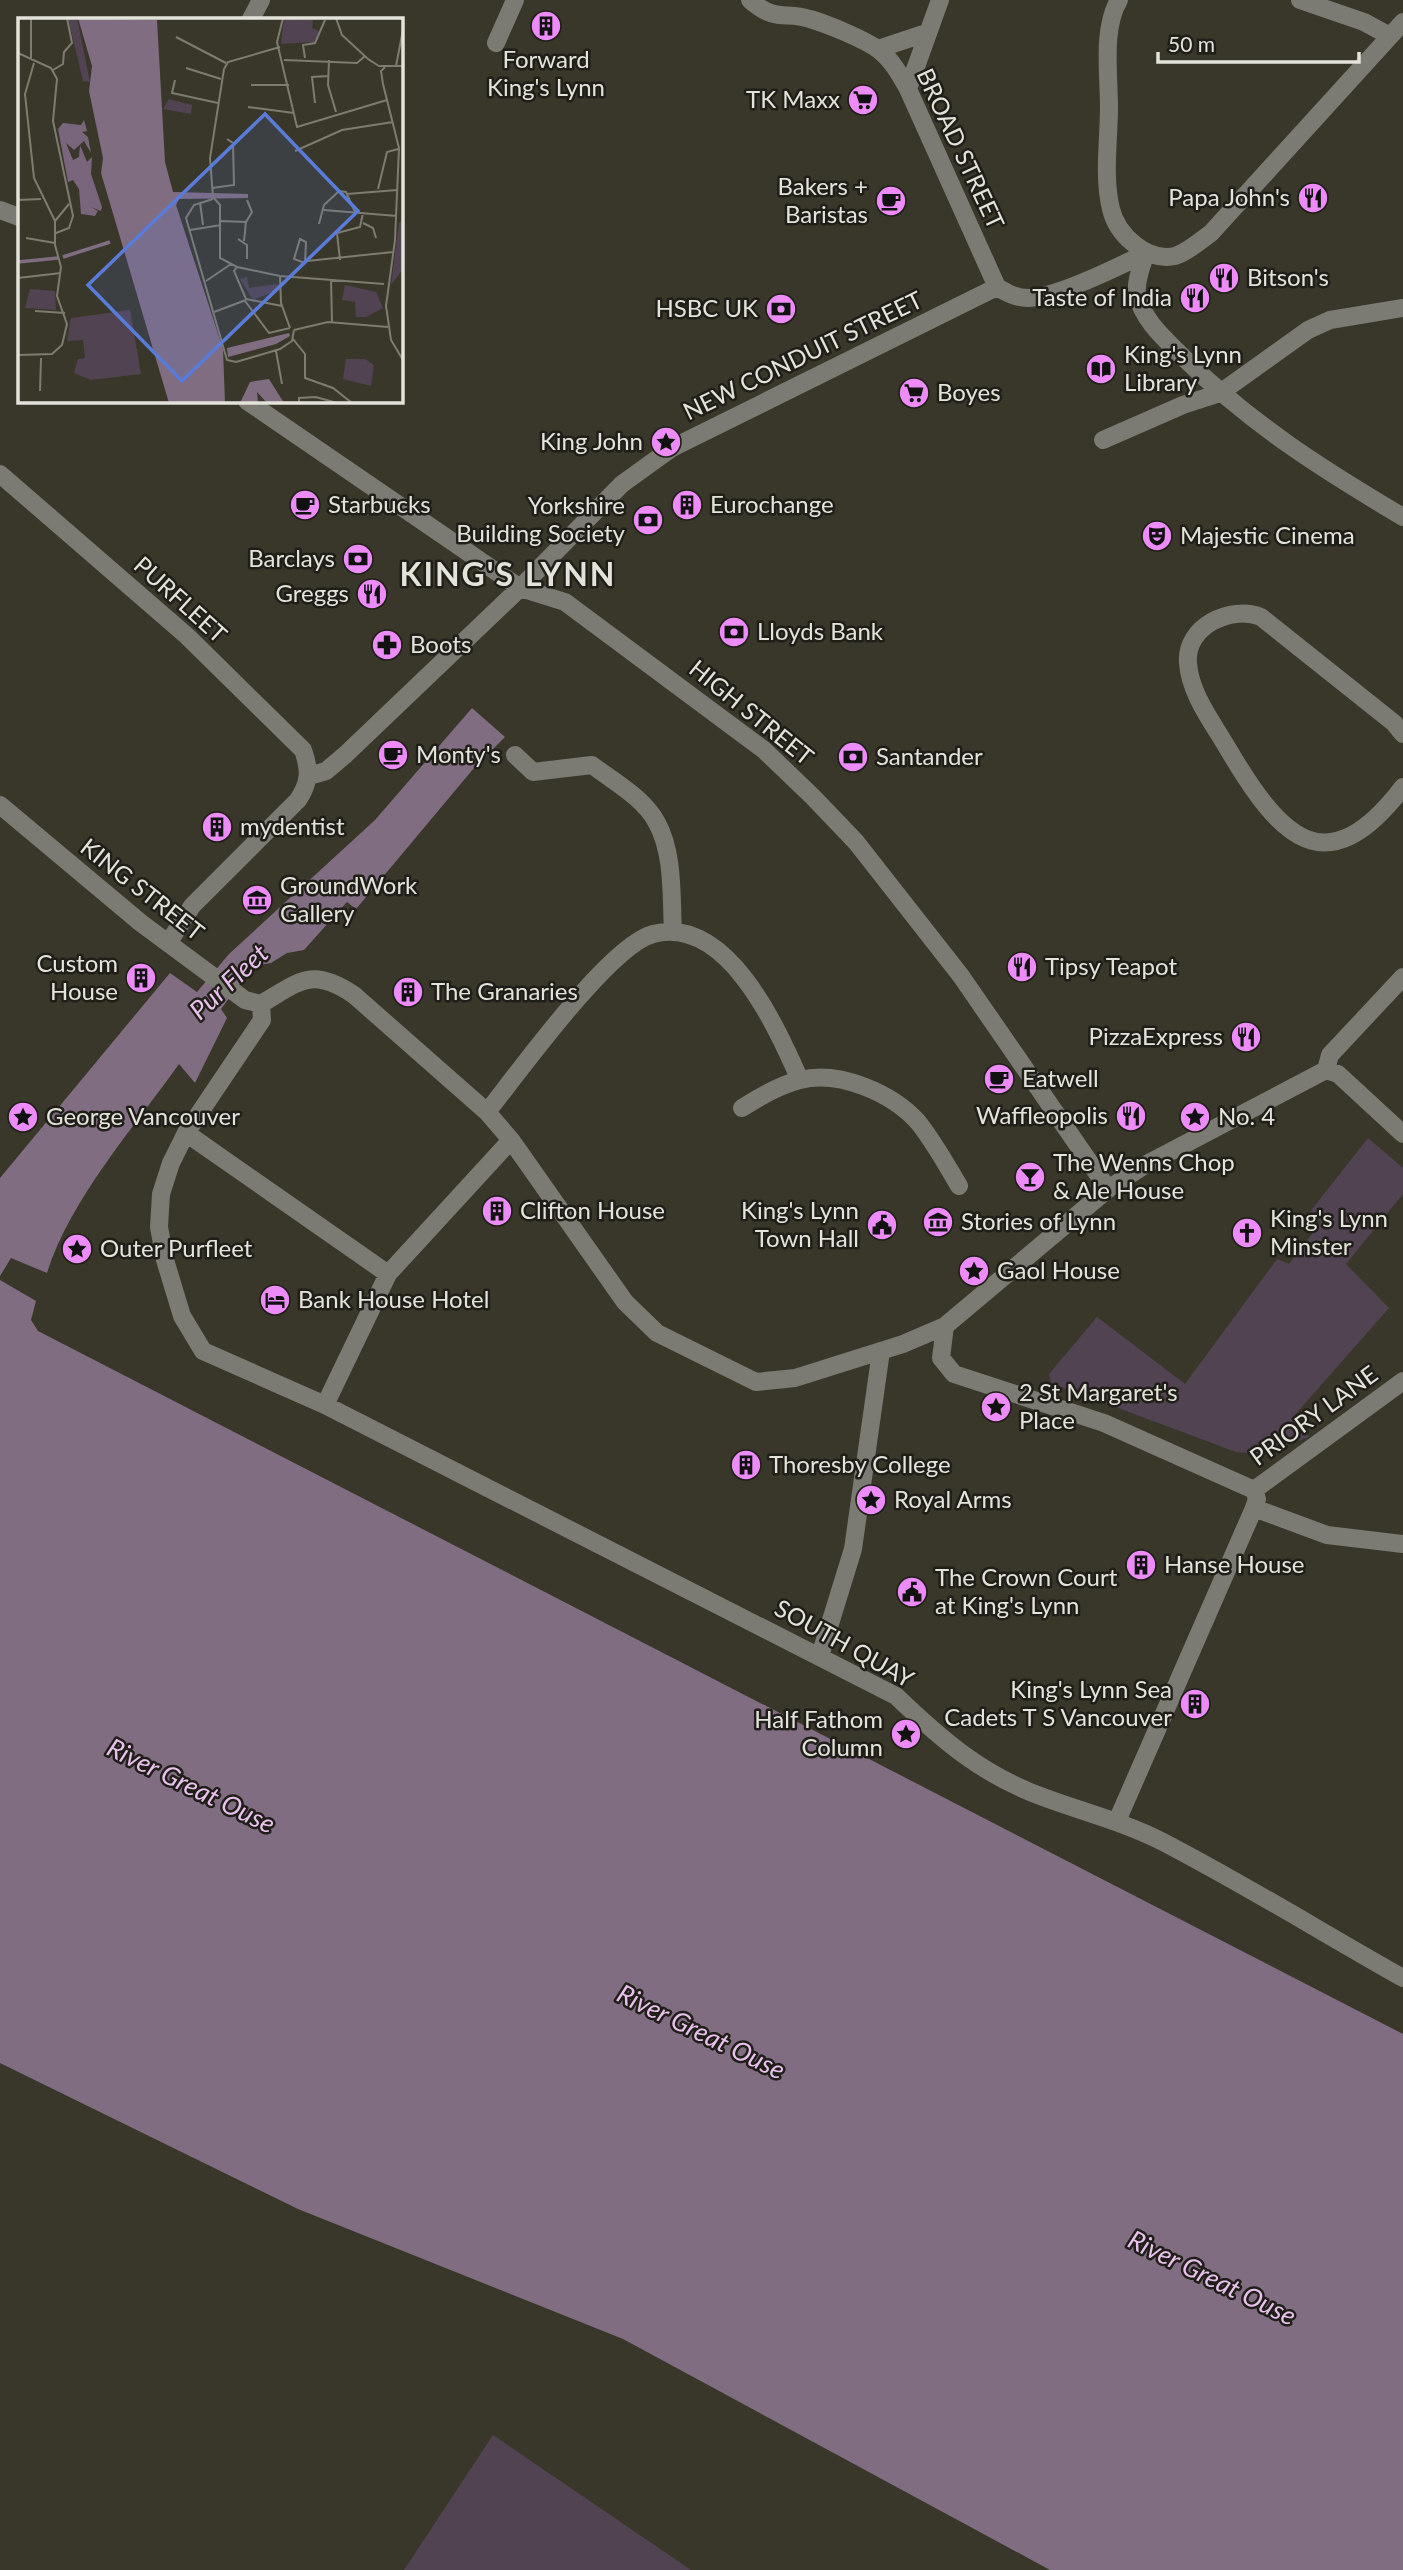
<svg xmlns="http://www.w3.org/2000/svg" width="1403" height="2570" viewBox="0 0 1403 2570" font-family="Lato,sans-serif">
	<style>
		.green { fill: #524353 }
		.water { fill: #806d82 }
		.lines { fill: none; stroke-linecap: round; stroke-linejoin: round }
		.minor { stroke: #7b7a73; stroke-width: 18 }
		.labels { text-anchor: middle; stroke-width: 5; stroke-linejoin: round; paint-order: stroke }
		.poi-label { font-size: 24px; fill: #e4e3da; stroke: #1f1e18; text-anchor: start }
		.street-label { font-size: 24px; fill: #e4e3da; stroke: #1f1e18 }
		.water-label { font-size: 26px; font-style: italic; fill: #e8c2ec; stroke: #1f1e18 }
		.district-label { font-size: 32px; font-weight: bold; letter-spacing: 2px; fill: #e4e3da; stroke: #1f1e18 }
		.inset-river { fill: none; stroke: #806d82; stroke-width: 3.5 }
		.inset-road { fill: none; stroke: #7d7c70; stroke-width: 2 }
		.view { fill: #597bd9; fill-opacity: 0.15; stroke: #597bd9; stroke-width: 3.5 }
		.inset-edge { fill: none; stroke: #e4e3da; stroke-width: 3.5 }
	</style>
	<rect width="100%" height="100%" fill="#393729"/>
	<!-- green -->
	<path class="green" d="M 1368,1138 L 1403,1168 L 1403,1194 L 1346,1264 L 1389,1308 L 1293,1417 L 1309,1437 L 1261,1454 L 1236,1452 L 1051,1383 L 1049,1374 L 1097,1317 L 1185,1384 L 1277,1259 L 1289,1264 L 1321,1222 L 1309,1213 Z
		M 493,2435 L 691,2570 L 404,2570 Z"/>
	<!-- water -->
	<path class="water" d="M 472,708 L 505,737 L 474,768 L 356,909 L 347,902 L 304,950 L 287,953 L 271,963 L 253,966 L 221,1009 L 227,1018 L 195,1083 L 179,1064 C 135,1126 69,1201 47,1273 L 11,1258 L 0,1276 L 0,1178 L 170,973 L 197,992 L 229,954 L 375,820 Z
		M 0,1280 L 36,1301 L 31,1320 L 38,1331 L 1403,2034 L 1403,2570 L 1050,2570 L 623,2339 L 298,2209 L 0,2063 Z"/>
	<g class="lines">
		<!-- minor -->
		<path class="minor" d="M 750,0 C 776,23 785,11 810,19 C 827,24 864,39 879,50 C 892,60 900,75 908,89 L 997,287
			M 1119,0 C 1102,28 1109,75 1109,107 C 1109,139 1103,177 1111,209 C 1117,235 1147,262 1175,256 C 1188,252 1200,241 1211,233 L 1403,22
			M 1300,0 L 1364,22 L 1388,35
			M 251,19 L 261,0
			M 496,43 L 515,0
			M 878,49 L 926,33
			M 908,89 L 940,0
			M 0,210 L 19,217
			M 1146,253 C 1142,265 1135,282 1137,294 C 1143,321 1165,339 1184,358 C 1251,424 1322,469 1403,517
			M 247,401 L 520,588 L 565,602 L 764,750 L 813,797 L 856,842 L 961,976 L 1108,1189
			M 1103,440 L 1183,405 L 1220,393 L 1308,330 L 1330,320 L 1403,308
			M 0,474 L 187,636 L 303,750 C 310,770 310,782 298,800 L 192,906 L 169,942
			M 1403,734 L 1394,723 L 1261,617 C 1231,605 1185,626 1188,663 C 1190,694 1213,723 1228,749 C 1279,835 1325,889 1403,787
			M 515,755 L 533,772 L 592,765 C 614,782 644,798 657,823 C 674,854 671,897 673,931
			M 309,776 L 326,771 L 345,755 L 520,588 L 622,484 L 672,448 L 997,287 C 1007,293 1016,298 1028,298 C 1055,298 1120,266 1146,253
			M 0,805 L 141,923 L 245,1000 L 261,1004
			M 261,1004 L 262,1020 L 186,1133 L 171,1163 L 161,1194 L 159,1227 L 165,1260 L 182,1316 L 203,1351 L 325,1405 L 896,1696 C 942,1740 982,1775 1043,1797 C 1083,1812 1124,1822 1163,1842 C 1244,1884 1323,1933 1403,1978
			M 261,1004 C 299,982 311,966 354,995 L 487,1112 L 511,1140 L 625,1302 L 657,1333 L 756,1382 L 795,1378 L 903,1344 L 945,1326 L 1108,1189 L 1145,1165 L 1326,1070
			M 1326,1070 L 1330,1055 L 1403,977
			M 1326,1070 L 1338,1074 L 1403,1134
			M 742,1108 C 759,1097 779,1085 800,1080 C 839,1070 892,1093 918,1122 C 934,1142 946,1164 959,1186
			M 487,1112 C 519,1072 609,946 653,934 C 727,915 776,1026 800,1080
			M 186,1133 L 388,1274
			M 945,1326 L 941,1358 L 954,1374 L 1104,1423 L 1254,1490
			M 325,1405 L 388,1274 L 511,1140
			M 1254,1490 L 1403,1381
			M 1254,1508 L 1327,1535 L 1403,1544
			M 820,1656 L 853,1549 L 881,1351
			M 1117,1821 L 1254,1508 L 1257,1499 L 1254,1490"/>
	</g>
	<!-- icons -->
	<defs>
		<g id="building-disc" transform="scale(1.575)"><circle r="9.5" fill="#ed8cf9" stroke="#1f1e18"/><path d="M-4-6H4V6H1V3H-1V6H-4ZM-2.5-4.3h1.7v1.8h-1.7ZM.8-4.3h1.7v1.8H.8ZM-2.5-1h1.7V.8h-1.7ZM.8-1h1.7V.8H.8Z" fill="#111"/></g>
		<g id="supermarket-disc" transform="scale(1.575)"><circle r="9.5" fill="#ed8cf9" stroke="#1f1e18"/><path d="M-6-5.5h2.5l.6 2H6L4.5 2H-2.5L-4.4-4H-6ZM-1.5 3.2a1.3 1.3 0 1 0 .1 0ZM3 3.2a1.3 1.3 0 1 0 .1 0Z" fill="#111"/></g>
		<g id="restaurant-disc" transform="scale(1.575)"><circle r="9.5" fill="#ed8cf9" stroke="#1f1e18"/><path d="M-5-6h1v4h1v-4h1v4h1v-4h1v5L-1.5 .5V6h-2V.5L-5-1ZM5-6V6H3V1.5H1.5Q1.5-4 5-6Z" fill="#111"/></g>
		<g id="cafe-disc" transform="scale(1.575)"><circle r="9.5" fill="#ed8cf9" stroke="#1f1e18"/><path d="M-5.5-4.5H6V0H3Q3 3.5 0 3.5H-2.5Q-5.5 3.5-5.5 0ZM3-3.2v2h1.7v-2ZM-6 4.5H4V6H-6Z" fill="#111"/></g>
		<g id="bank-disc" transform="scale(1.575)"><circle r="9.5" fill="#ed8cf9" stroke="#1f1e18"/><path d="M-6-4H6V4H-6ZM0-2.3a2.3 2.3 0 1 0 0 4.6a2.3 2.3 0 1 0 0-4.6Z" fill="#111"/></g>
		<g id="library-disc" transform="scale(1.575)"><circle r="9.5" fill="#ed8cf9" stroke="#1f1e18"/><path d="M-6-4Q-3-5.5-.7-3.5V5Q-3 3-6 4ZM6-4Q3-5.5 .7-3.5V5Q3 3 6 4Z" fill="#111"/></g>
		<g id="sight-disc" transform="scale(1.575)"><circle r="9.5" fill="#ed8cf9" stroke="#1f1e18"/><path d="M0-6L1.8-2.2L6-1.7L2.9 1.2L3.7 5.4L0 3.3L-3.7 5.4L-2.9 1.2L-6-1.7L-1.8-2.2Z" fill="#111"/></g>
		<g id="theatre-disc" transform="scale(1.575)"><circle r="9.5" fill="#ed8cf9" stroke="#1f1e18"/><path d="M-5-5.5Q0-4 5-5.5V0Q5 5 0 6Q-5 5-5 0ZM-3.3-2.5H-1v1.5H-3.3ZM1-2.5H3.3v1.5H1ZM-2.8 1Q0 5.5 2.8 1Z" fill="#111"/></g>
		<g id="pharmacy-disc" transform="scale(1.575)"><circle r="9.5" fill="#ed8cf9" stroke="#1f1e18"/><path d="M-2-6h4v4h4v4h-4v4h-4v-4h-4v-4h4Z" fill="#111"/></g>
		<g id="museum-disc" transform="scale(1.575)"><circle r="9.5" fill="#ed8cf9" stroke="#1f1e18"/><path d="M0-6L6-3V-2H-6V-3ZM-5-1h2V3h-2ZM-1-1h2V3h-2ZM3-1h2V3H3ZM-6 4H6V6H-6Z" fill="#111"/></g>
		<g id="bar-disc" transform="scale(1.575)"><circle r="9.5" fill="#ed8cf9" stroke="#1f1e18"/><path d="M-6-5H6L.8 .8V4.5H3.5V6h-7V4.5H-.8V.8Z" fill="#111"/></g>
		<g id="civic-disc" transform="scale(1.575)"><circle r="9.5" fill="#ed8cf9" stroke="#1f1e18"/><path d="M-.6-6.5H3V-4.5H.6V-3L4-1V1h2V6H-6V1h2V-1L-.6-3ZM-1.2 2.5V6h2.4V2.5Z" fill="#111"/></g>
		<g id="church-disc" transform="scale(1.575)"><circle r="9.5" fill="#ed8cf9" stroke="#1f1e18"/><path d="M-1.2-6h2.4v3.5h3.3v2.4h-3.3V6h-2.4V-.1h-3.3v-2.4h3.3Z" fill="#111"/></g>
		<g id="hotel-disc" transform="scale(1.575)"><circle r="9.5" fill="#ed8cf9" stroke="#1f1e18"/><path d="M-6-4.5h1.5V1H6V5H4.5V3h-9V5H-6ZM-4 0a1.8 1.8 0 1 1 3.6 0ZM.5 0V-2.5h3Q6-2.5 6 0Z" fill="#111"/></g>
	</defs>
	<g fill-rule="evenodd">
		<use href="#building-disc" x="546" y="26"/>
		<use href="#supermarket-disc" x="863" y="100"/>
		<use href="#restaurant-disc" x="1313" y="198"/>
		<use href="#cafe-disc" x="891" y="201"/>
		<use href="#restaurant-disc" x="1224" y="278"/>
		<use href="#restaurant-disc" x="1195" y="298"/>
		<use href="#bank-disc" x="781" y="309"/>
		<use href="#library-disc" x="1101" y="369"/>
		<use href="#supermarket-disc" x="914" y="393"/>
		<use href="#sight-disc" x="666" y="442"/>
		<use href="#cafe-disc" x="305" y="505"/>
		<use href="#building-disc" x="687" y="505"/>
		<use href="#bank-disc" x="648" y="520"/>
		<use href="#theatre-disc" x="1157" y="536"/>
		<use href="#bank-disc" x="358" y="559"/>
		<use href="#restaurant-disc" x="372" y="594"/>
		<use href="#bank-disc" x="734" y="632"/>
		<use href="#pharmacy-disc" x="387" y="645"/>
		<use href="#cafe-disc" x="393" y="755"/>
		<use href="#bank-disc" x="853" y="757"/>
		<use href="#building-disc" x="217" y="827"/>
		<use href="#museum-disc" x="257" y="900"/>
		<use href="#restaurant-disc" x="1022" y="967"/>
		<use href="#building-disc" x="141" y="978"/>
		<use href="#building-disc" x="408" y="992"/>
		<use href="#restaurant-disc" x="1246" y="1037"/>
		<use href="#cafe-disc" x="999" y="1079"/>
		<use href="#restaurant-disc" x="1131" y="1116"/>
		<use href="#sight-disc" x="23" y="1117"/>
		<use href="#sight-disc" x="1195" y="1117"/>
		<use href="#bar-disc" x="1030" y="1177"/>
		<use href="#building-disc" x="497" y="1211"/>
		<use href="#museum-disc" x="938" y="1222"/>
		<use href="#civic-disc" x="882" y="1225"/>
		<use href="#church-disc" x="1247" y="1233"/>
		<use href="#sight-disc" x="77" y="1249"/>
		<use href="#sight-disc" x="974" y="1271"/>
		<use href="#hotel-disc" x="275" y="1300"/>
		<use href="#sight-disc" x="996" y="1407"/>
		<use href="#building-disc" x="746" y="1465"/>
		<use href="#sight-disc" x="871" y="1500"/>
		<use href="#building-disc" x="1141" y="1565"/>
		<use href="#civic-disc" x="912" y="1592"/>
		<use href="#building-disc" x="1195" y="1704"/>
		<use href="#sight-disc" x="906" y="1734"/>
	</g>
	<g class="labels">
		<!-- poi labels -->
		<g class="poi-label">
			<text x="546" y="68" text-anchor="middle">Forward<tspan x="546" dy="28">King's Lynn</tspan></text>
			<text x="840" y="108" text-anchor="end">TK Maxx</text>
			<text x="868" y="195" text-anchor="end">Bakers +<tspan x="868" dy="28">Baristas</tspan></text>
			<text x="1290" y="206" text-anchor="end">Papa John's</text>
			<text x="1247" y="286">Bitson's</text>
			<text x="1172" y="306" text-anchor="end">Taste of India</text>
			<text x="758" y="317" text-anchor="end">HSBC UK</text>
			<text x="1124" y="363">King's Lynn<tspan x="1124" dy="28">Library</tspan></text>
			<text x="937" y="401">Boyes</text>
			<text x="643" y="450" text-anchor="end">King John</text>
			<text x="328" y="513">Starbucks</text>
			<text x="710" y="513">Eurochange</text>
			<text x="625" y="514" text-anchor="end">Yorkshire<tspan x="625" dy="28">Building Society</tspan></text>
			<text x="1180" y="544">Majestic Cinema</text>
			<text x="335" y="567" text-anchor="end">Barclays</text>
			<text x="349" y="602" text-anchor="end">Greggs</text>
			<text x="757" y="640">Lloyds Bank</text>
			<text x="410" y="653">Boots</text>
			<text x="416" y="763">Monty's</text>
			<text x="876" y="765">Santander</text>
			<text x="240" y="835">mydentist</text>
			<text x="280" y="894">GroundWork<tspan x="280" dy="28">Gallery</tspan></text>
			<text x="118" y="972" text-anchor="end">Custom<tspan x="118" dy="28">House</tspan></text>
			<text x="1045" y="975">Tipsy Teapot</text>
			<text x="431" y="1000">The Granaries</text>
			<text x="1223" y="1045" text-anchor="end">PizzaExpress</text>
			<text x="1022" y="1087">Eatwell</text>
			<text x="1108" y="1124" text-anchor="end">Waffleopolis</text>
			<text x="46" y="1125">George Vancouver</text>
			<text x="1218" y="1125">No. 4</text>
			<text x="1053" y="1171">The Wenns Chop<tspan x="1053" dy="28">&amp; Ale House</tspan></text>
			<text x="520" y="1219">Clifton House</text>
			<text x="859" y="1219" text-anchor="end">King's Lynn<tspan x="859" dy="28">Town Hall</tspan></text>
			<text x="1270" y="1227">King's Lynn<tspan x="1270" dy="28">Minster</tspan></text>
			<text x="961" y="1230">Stories of Lynn</text>
			<text x="100" y="1257">Outer Purfleet</text>
			<text x="997" y="1279">Gaol House</text>
			<text x="298" y="1308">Bank House Hotel</text>
			<text x="1019" y="1401">2 St Margaret's<tspan x="1019" dy="28">Place</tspan></text>
			<text x="769" y="1473">Thoresby College</text>
			<text x="894" y="1508">Royal Arms</text>
			<text x="1164" y="1573">Hanse House</text>
			<text x="935" y="1586">The Crown Court<tspan x="935" dy="28">at King's Lynn</tspan></text>
			<text x="1172" y="1698" text-anchor="end">King's Lynn Sea<tspan x="1172" dy="28">Cadets T S Vancouver</tspan></text>
			<text x="883" y="1728" text-anchor="end">Half Fathom<tspan x="883" dy="28">Column</tspan></text>
		</g>
		<!-- street labels -->
		<g class="street-label">
			<text transform="translate(960 149) rotate(65)" y="8">BROAD STREET</text>
			<text transform="translate(803 356) rotate(-26)" y="8">NEW CONDUIT STREET</text>
			<text transform="translate(180 600) rotate(42)" y="8">PURFLEET</text>
			<text transform="translate(751 713) rotate(39)" y="8">HIGH STREET</text>
			<text transform="translate(142 890) rotate(38)" y="8">KING STREET</text>
			<text transform="translate(1314 1416) rotate(-36)" y="8">PRIORY LANE</text>
			<text transform="translate(844 1644) rotate(29)" y="8">SOUTH QUAY</text>
		</g>
		<!-- water labels -->
		<g class="water-label">
			<text transform="translate(229 982) rotate(-43)" y="9">Pur Fleet</text>
			<text transform="translate(191 1786) rotate(26)" y="9">River Great Ouse</text>
			<text transform="translate(701 2032) rotate(26)" y="9">River Great Ouse</text>
			<text transform="translate(1212 2278) rotate(26)" y="9">River Great Ouse</text>
		</g>
		<!-- district labels -->
		<g class="district-label">
			<text x="508" y="586">KING'S LYNN</text>
		</g>
	</g>
	<!-- overview -->
	<g transform="translate(18 18)">
		<rect width="385" height="385" fill="#393729"/>
		<path d="M 50,0 L 59,0 L 72,64 L 65,63 ZM 266,0 L 295,2 L 294,10 L 301,13 L 296,24 L 263,26 ZM 151,81 L 174,87 L 173,96 L 145,91 ZM 385,201 L 385,251 L 373,267 L 381,205 ZM 229,259 L 231,270 L 260,266 L 260,272 L 235,282 L 222,261 ZM 327,267 L 358,274 L 365,290 L 348,299 L 338,299 L 337,284 L 324,282 ZM 12,271 L 37,273 L 38,292 L 7,290 ZM 112,292 L 123,356 L 73,362 L 56,355 L 60,341 L 67,340 L 65,322 L 49,323 L 53,300 ZM 328,341 L 347,341 L 356,347 L 353,368 L 325,361 Z" fill="#524353"/>
		<path d="M 66,102 L 69,113 L 64,114 L 70,119 L 73,135 L 66,123 L 56,132 L 48,125 L 55,142 L 61,139 L 62,127 L 69,144 L 74,139 L 73,156 L 84,189 L 83,193 L 73,189 L 80,193 L 77,198 L 63,196 L 61,171 L 55,162 L 50,164 L 40,111 L 45,105 L 63,107 Z" fill="#7a667c"/>
		<path d="M 60,0 L 139,2 L 147,144 L 155,174 L 230,176 L 230,180 L 161,181 L 158,187 L 205,331 L 207,385 L 151,385 L 83,155 L 85,140 L 71,73 L 74,48 ZM 271,315 L 272,318 L 258,326 L 210,339 L 209,330 ZM 251,361 L 266,385 L 249,385 L 239,374 L 240,385 L 222,385 L 232,364 Z" fill="#806d82"/>
		<path class="inset-river" d="M 82,68 L 136,104M 45,239 L 92,224M 0,244 L 40,240"/>
		<path class="inset-road" d="M 13,0 L 13,41M 265,0 L 259,24 L 279,109 L 369,82M 318,0 L 324,17 L 350,41 L 361,48 L 385,48M 158,19 L 208,45M 262,29 L 210,44 L 206,51 L 192,140 L 195,179 L 202,187 L 202,240 L 219,249 L 262,258 L 366,266M 0,35 L 33,50 L 39,61 L 35,103 L 55,198 L 51,210 L 38,215M 287,40 L 285,27 L 297,25 L 307,2M 266,42 L 339,45 L 347,38M 311,42 L 310,67 L 318,94M 378,48 L 385,12M 367,49 L 363,53 L 365,66 L 381,130 L 377,222 L 368,288 L 373,322 L 385,342M 168,50 L 203,61M 35,52 L 45,46 L 46,34 L 54,25 L 49,0M 157,62 L 154,75 L 200,85M 233,67 L 271,67M 297,85 L 294,59 L 310,58M 230,89 L 276,95M 277,133 L 324,112 L 375,104M 194,170 L 216,167 L 215,125 L 209,121M 360,171 L 369,134 L 380,131M 329,176 L 379,172M 195,181 L 176,187 L 168,200 L 209,342 L 218,344 L 262,331 L 274,323 L 276,312M 0,182 L 23,181M 182,184 L 185,207M 306,192 L 379,198M 37,203 L 51,186M 203,203 L 228,204 L 226,223M 228,204 L 234,194 L 229,182M 345,205 L 355,210 L 358,220M 301,206 L 306,187 L 321,173 L 328,174 L 337,194M 172,212 L 203,207M 8,220 L 37,225M 220,221 L 229,227 L 229,241M 282,221 L 288,224 L 287,245 L 276,241 ZM 322,242 L 319,215 L 342,209 L 345,195M 289,243 L 375,234M 219,249 L 216,253 L 228,281M 262,258 L 263,285 L 272,310M 0,260 L 43,255M 313,261 L 314,304M 188,263 L 213,246M 228,281 L 264,288M 227,283 L 251,315 L 272,310M 17,293 L 47,295M 196,294 L 228,282M 276,312 L 310,304 L 370,309M 275,321 L 287,336 L 287,360 L 315,370 L 334,385M 258,333 L 264,366M 0,337 L 34,336 L 44,327 L 49,306 L 39,278 L 43,249 L 37,227 L 37,203 L 16,160 L 7,76 L 16,45M 22,373 L 23,340M 281,385 L 281,380 L 298,379 L 319,385"/>
		<path class="view" d="M 247,96 L 340,193 L 164,363 L 70,267 Z"/>
		<rect width="385" height="385" class="inset-edge"/>
	</g>
	<!-- scale -->
	<path d="M1158 52v10h201v-10" fill="none" stroke="#e4e3da" stroke-width="3.5"/>
	<text x="1168" y="52" font-size="21" fill="#e4e3da" stroke="#1f1e18" stroke-width="5" paint-order="stroke">50 m</text>
</svg>
